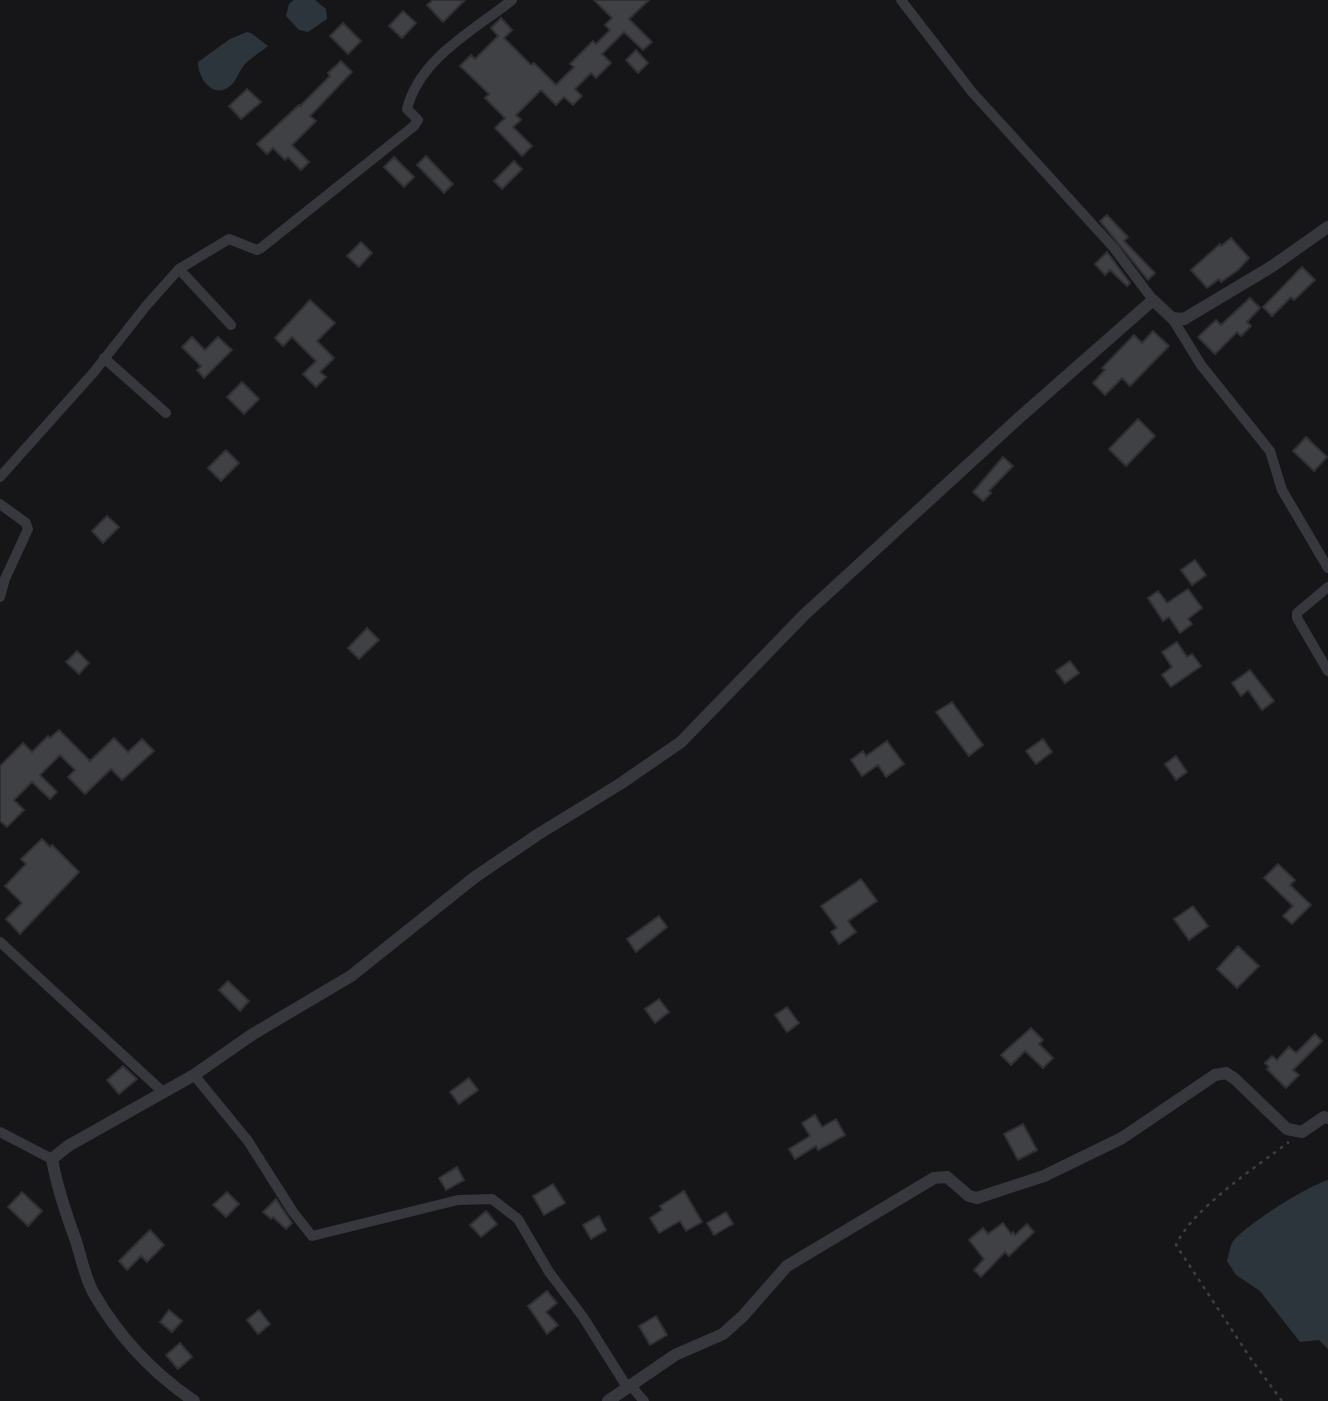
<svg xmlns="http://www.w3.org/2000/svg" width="1328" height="1401" viewBox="0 0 1328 1401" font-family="Overpass,sans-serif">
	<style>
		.water { fill: #2c353c }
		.building { fill: #404145; stroke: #303034; stroke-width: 2 }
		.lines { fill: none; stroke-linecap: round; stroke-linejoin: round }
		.path { stroke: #3d3f44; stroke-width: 2.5; stroke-dasharray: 3.5 5; stroke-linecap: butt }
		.minor { stroke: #37383d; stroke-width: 10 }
		.tertiary { stroke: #37383d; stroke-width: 12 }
	</style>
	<rect width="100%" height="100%" fill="#161618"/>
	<!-- water -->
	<path class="water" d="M 294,0 L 315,0 L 326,9 L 327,19 L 308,32 L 299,30 L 286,16 L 289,4 Z
		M 247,32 L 251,33 L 268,46 C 261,52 252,57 246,63 C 239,70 237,81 230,86 C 213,100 198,78 198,62 L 230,39 Z
		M 1328,1180 L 1328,1349 L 1319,1340 L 1300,1342 L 1260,1291 L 1236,1275 L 1227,1261 C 1229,1254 1230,1245 1234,1240 C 1250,1222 1306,1187 1328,1180 Z"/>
	<!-- building -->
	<path class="building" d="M 433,0 L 465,0 L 443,22 L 427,5 Z
		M 594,0 L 649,0 L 629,19 L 652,42 L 643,50 L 624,32 L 602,54 L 611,63 L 596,78 L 591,73 L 575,89 L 582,96 L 573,105 L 564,97 L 556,105 L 541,90 L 516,115 L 521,120 L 513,127 L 532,146 L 522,156 L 495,128 L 505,118 L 485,98 L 489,94 L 460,66 L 471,55 L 475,59 L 498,36 L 491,28 L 501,18 L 512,30 L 504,38 L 531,65 L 534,63 L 556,85 L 574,67 L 570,64 L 593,41 L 596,44 L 610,30 L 605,25 L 612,18 Z
		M 403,11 L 416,23 L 402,38 L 389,26 Z
		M 343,23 L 361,41 L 348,54 L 330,36 Z
		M 636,50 L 648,63 L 638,73 L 626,60 Z
		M 341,61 L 352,72 L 310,116 L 316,121 L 292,145 L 309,162 L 301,170 L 288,157 L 285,160 L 273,148 L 267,154 L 257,144 L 299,105 L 300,106 L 330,76 L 328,73 Z
		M 247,89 L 261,102 L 241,119 L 229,106 Z
		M 426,156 L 453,184 L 444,193 L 417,165 Z
		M 394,157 L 414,177 L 404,187 L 384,167 Z
		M 514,161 L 522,169 L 502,189 L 494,181 Z
		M 1107,215 L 1128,237 L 1124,241 L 1155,273 L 1148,280 L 1100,221 Z
		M 1231,238 L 1249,258 L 1238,270 L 1221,282 L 1219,279 L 1207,288 L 1191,270 L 1220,244 L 1221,246 Z
		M 361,242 L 372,253 L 359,267 L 347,256 Z
		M 1107,252 L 1130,283 L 1127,286 L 1110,270 L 1105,275 L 1095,264 Z
		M 1302,267 L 1315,280 L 1294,300 L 1291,297 L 1272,316 L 1263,307 Z
		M 1250,298 L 1260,308 L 1247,322 L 1251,326 L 1241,336 L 1237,332 L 1215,354 L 1198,337 L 1216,320 L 1221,325 Z
		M 310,300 L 335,323 L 317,341 L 334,358 L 320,372 L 326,377 L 316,387 L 303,374 L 316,361 L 292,337 L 283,346 L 275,338 Z
		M 1153,331 L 1169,346 L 1130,386 L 1122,378 L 1105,395 L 1093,383 L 1105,370 L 1102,368 L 1134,335 L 1142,343 Z
		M 192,337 L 205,350 L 218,337 L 232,350 L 204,378 L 197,370 L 201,366 L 182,347 Z
		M 242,382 L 259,399 L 244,414 L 227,397 Z
		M 1138,419 L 1155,436 L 1126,466 L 1109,449 Z
		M 1306,437 L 1327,457 L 1314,471 L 1293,451 Z
		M 226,450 L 239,463 L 221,481 L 208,468 Z
		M 1003,457 L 1013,466 L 989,491 L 991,493 L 983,501 L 973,492 Z
		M 107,516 L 119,527 L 103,543 L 92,531 Z
		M 1195,560 L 1206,575 L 1192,585 L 1181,570 Z
		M 1188,589 L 1202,608 L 1188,619 L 1192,624 L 1180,633 L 1169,617 L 1163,621 L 1148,598 L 1158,591 L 1167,603 Z
		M 367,628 L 379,640 L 359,659 L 348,648 Z
		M 1177,642 L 1187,657 L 1192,654 L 1201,666 L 1171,687 L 1162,675 L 1172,667 L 1162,652 Z
		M 77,651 L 89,663 L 79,674 L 66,662 Z
		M 1070,661 L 1079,673 L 1065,683 L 1056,671 Z
		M 1250,670 L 1274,701 L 1262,710 L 1248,690 L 1241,696 L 1232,683 Z
		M 952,702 L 983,745 L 969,756 L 936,712 Z
		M 59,730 L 90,761 L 114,738 L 128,752 L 142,739 L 154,751 L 122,780 L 111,769 L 85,794 L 68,777 L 75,770 L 60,755 L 40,775 L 57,792 L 50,799 L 32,782 L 14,800 L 24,810 L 7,827 L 0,821 L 0,766 L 23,743 L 32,752 L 48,736 L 50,738 Z
		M 1043,739 L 1052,752 L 1036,764 L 1026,751 Z
		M 887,741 L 904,764 L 886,777 L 878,765 L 862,776 L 851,760 L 863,751 L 866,756 Z
		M 1176,756 L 1187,772 L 1176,780 L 1165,764 Z
		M 42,839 L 50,847 L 52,845 L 79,872 L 20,934 L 6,919 L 22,903 L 5,886 L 26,864 L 21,859 Z
		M 1278,864 L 1295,880 L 1290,885 L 1311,905 L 1292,924 L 1283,916 L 1293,906 L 1264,878 Z
		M 861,879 L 877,901 L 848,921 L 856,932 L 839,944 L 831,932 L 837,928 L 821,906 Z
		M 1193,906 L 1208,926 L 1189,940 L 1174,919 Z
		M 659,916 L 667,927 L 636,952 L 627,939 Z
		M 1238,946 L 1259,966 L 1237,988 L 1217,969 Z
		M 228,981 L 249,1001 L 240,1011 L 219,990 Z
		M 659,999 L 669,1012 L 655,1023 L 645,1009 Z
		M 787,1007 L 799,1023 L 787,1032 L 775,1015 Z
		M 1031,1028 L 1043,1040 L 1039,1044 L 1053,1058 L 1043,1068 L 1025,1051 L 1011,1065 L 1001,1055 Z
		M 1315,1034 L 1322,1041 L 1293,1070 L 1299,1075 L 1286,1088 L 1267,1069 L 1269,1067 L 1265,1063 L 1272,1056 L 1277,1060 L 1289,1047 L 1296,1053 Z
		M 123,1066 L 137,1079 L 119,1094 L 107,1080 Z
		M 469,1078 L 478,1090 L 459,1104 L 450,1092 Z
		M 815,1115 L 822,1127 L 836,1119 L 845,1135 L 818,1150 L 816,1146 L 795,1159 L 789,1149 L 810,1136 L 802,1123 Z
		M 1023,1124 L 1037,1150 L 1018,1160 L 1004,1134 Z
		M 457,1167 L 464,1180 L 446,1190 L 439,1178 Z
		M 553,1184 L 565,1203 L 544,1215 L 533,1196 Z
		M 684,1191 L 702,1222 L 686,1231 L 680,1221 L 659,1233 L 650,1218 L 662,1210 L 660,1206 Z
		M 22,1192 L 42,1211 L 28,1226 L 8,1207 Z
		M 227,1192 L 239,1204 L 226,1217 L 213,1205 Z
		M 276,1199 L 292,1223 L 286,1229 L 273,1217 L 271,1219 L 263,1212 Z
		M 486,1211 L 497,1224 L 481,1237 L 470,1225 Z
		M 726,1212 L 733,1224 L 714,1235 L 707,1223 Z
		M 599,1216 L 606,1230 L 591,1239 L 583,1225 Z
		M 1003,1223 L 1011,1234 L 1013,1232 L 1015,1235 L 1027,1224 L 1034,1232 L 1009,1256 L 1005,1252 L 981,1277 L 974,1270 L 984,1259 L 969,1240 L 983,1228 L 988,1234 Z
		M 150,1230 L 164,1245 L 147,1262 L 141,1256 L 127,1270 L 119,1261 Z
		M 547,1291 L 557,1303 L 546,1312 L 558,1325 L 547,1334 L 528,1306 Z
		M 169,1310 L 182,1321 L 172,1332 L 160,1322 Z
		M 259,1310 L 270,1324 L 258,1334 L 247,1320 Z
		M 656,1316 L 667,1335 L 650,1345 L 639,1326 Z
		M 180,1343 L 192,1357 L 178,1369 L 166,1355 Z"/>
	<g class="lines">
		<!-- path -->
		<path class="path" d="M 1282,1401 L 1251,1359 L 1176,1245 C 1192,1209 1257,1166 1289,1142"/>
		<!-- minor -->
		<path class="minor" d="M 901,0 L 972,92 L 1114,248 L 1153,300
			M 179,269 L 231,325
			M 1172,318 L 1201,365 L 1270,451 L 1282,490 L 1328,568
			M 104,358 L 166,413
			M 0,477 L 94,372 L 146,306 L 179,269 L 229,239 L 257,250 L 261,248 L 414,126 L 418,120 L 407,109 C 420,58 473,31 512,0
			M 0,504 L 26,523 L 28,529 L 5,579 L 0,597
			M 1328,587 L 1297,613 L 1297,618 L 1328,671
			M 0,942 L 163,1092
			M 194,1075 L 248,1141 L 293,1212 L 312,1236 L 458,1200 L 492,1199 L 518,1219 L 549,1272 L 583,1317 L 627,1387
			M 0,1132 L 52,1159
			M 630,1385 L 644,1401"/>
		<!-- tertiary -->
		<path class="tertiary" d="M 194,1401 C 153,1373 118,1336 93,1292 C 85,1277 81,1257 76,1241 C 66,1214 57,1188 52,1159 L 68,1146 L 194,1075 L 253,1034 L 351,976 L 475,877 L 537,835 L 620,784 L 681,742 L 804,615 L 1020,417 L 1153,300 L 1172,318 L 1184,319 L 1271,267 L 1328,227
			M 608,1401 L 675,1355 L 723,1334 L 743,1316 L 787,1266 L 934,1178 L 947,1177 L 969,1196 L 977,1198 L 1044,1176 L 1122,1138 L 1215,1075 L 1226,1073 L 1235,1079 L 1287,1129 L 1302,1132 L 1324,1117 L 1328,1118"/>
	</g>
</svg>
